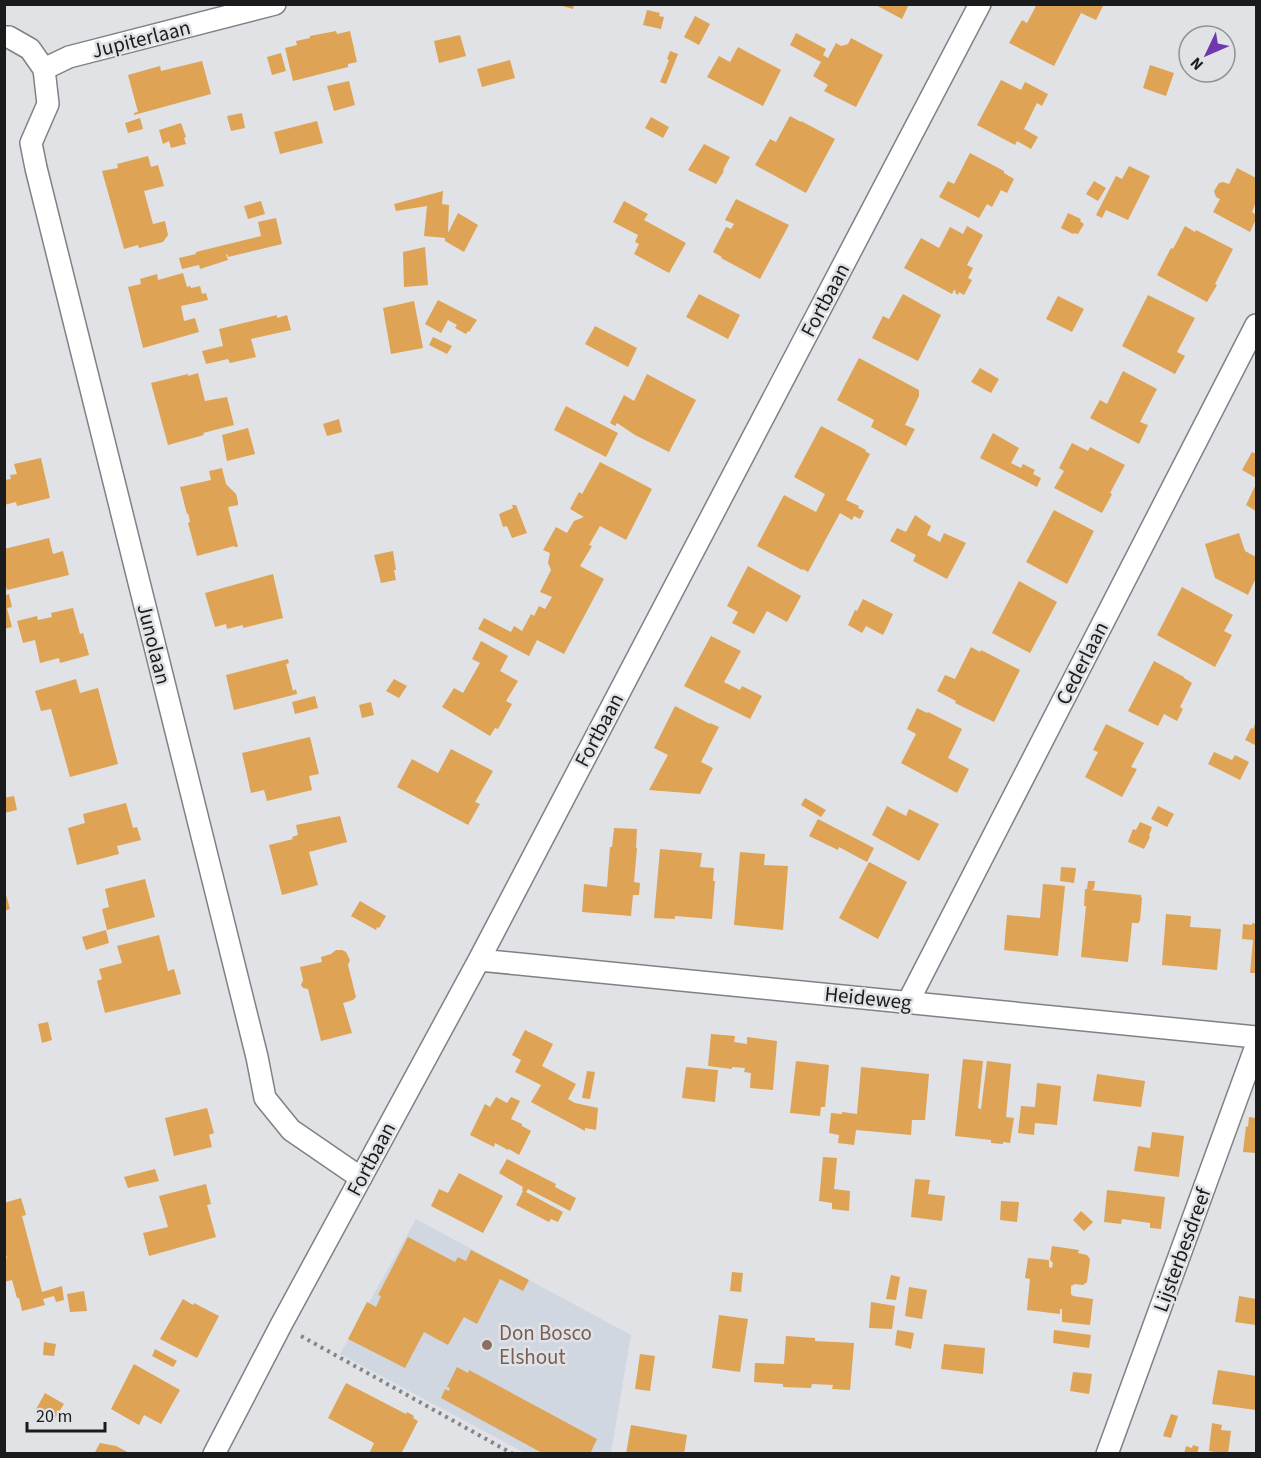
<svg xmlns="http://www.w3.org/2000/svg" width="1261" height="1458" viewBox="0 0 1261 1458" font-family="'Source Sans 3',sans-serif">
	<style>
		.built { fill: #d1d7e1 }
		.building { fill: #dea354 }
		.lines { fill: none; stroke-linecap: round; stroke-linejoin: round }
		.minor-casing { stroke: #7f8184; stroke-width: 24 }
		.path { stroke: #848587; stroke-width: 4; stroke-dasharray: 3 4.5; stroke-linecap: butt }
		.minor { stroke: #fff; stroke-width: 21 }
		.education-dot { fill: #8d6e63; stroke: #e0e2e5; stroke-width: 2 }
		.labels { text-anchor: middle; stroke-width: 5; stroke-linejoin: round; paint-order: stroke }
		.street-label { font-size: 21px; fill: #1a1b1c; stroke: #e0e2e5 }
		.education-label { font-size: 21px; fill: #785e54; stroke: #e0e2e5; text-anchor: start }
	</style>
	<rect width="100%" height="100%" fill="#e0e2e5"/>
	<!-- built -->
	<path class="built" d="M 416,1219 L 631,1335 L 611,1453 L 525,1453 L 340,1354 Z"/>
	<!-- building -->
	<path class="building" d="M 555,4 L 574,4 L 573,9 Z
		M 874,4 L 909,4 L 902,19 Z
		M 1037,4 L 1104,4 L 1096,20 L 1081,13 L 1054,66 L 1009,43 L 1022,20 L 1027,23 Z
		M 647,10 L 660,13 L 659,16 L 664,17 L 661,29 L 643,25 Z
		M 695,16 L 710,24 L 699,45 L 684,37 Z
		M 336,31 L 337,34 L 350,31 L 357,62 L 348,64 L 348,67 L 293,81 L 285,48 L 297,45 L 296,41 L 310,38 L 310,36 Z
		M 796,33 L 826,49 L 823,55 L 828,58 L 836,43 L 841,46 L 848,44 L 851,38 L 883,55 L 856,107 L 824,91 L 828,85 L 813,76 L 821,62 L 790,45 Z
		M 460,35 L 466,56 L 439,63 L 434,41 Z
		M 738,47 L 781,70 L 763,106 L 707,77 L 719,56 L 730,62 Z
		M 670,51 L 678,54 L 666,84 L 660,82 L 669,60 L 667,59 Z
		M 281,53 L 286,71 L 272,75 L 267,57 Z
		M 510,60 L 515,78 L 482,87 L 477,69 Z
		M 202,61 L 211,94 L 134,115 L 134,113 L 138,112 L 128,75 L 160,66 L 161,71 Z
		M 1150,65 L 1174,73 L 1166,96 L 1143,88 Z
		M 1001,80 L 1021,90 L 1025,82 L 1048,94 L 1042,106 L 1037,103 L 1024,129 L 1038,137 L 1031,149 L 1017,141 L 1015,145 L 977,125 Z
		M 349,81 L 355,105 L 334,111 L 327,86 Z
		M 242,113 L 245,128 L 231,131 L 227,116 Z
		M 790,116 L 801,122 L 801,121 L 835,139 L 806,193 L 755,165 L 770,139 L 776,142 Z
		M 651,117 L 669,127 L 663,138 L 645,128 Z
		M 140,118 L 143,129 L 128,133 L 125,123 Z
		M 317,121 L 323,143 L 280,154 L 274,132 Z
		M 181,123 L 186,137 L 184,138 L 186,144 L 171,148 L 169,141 L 163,144 L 159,130 Z
		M 704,144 L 730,157 L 723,170 L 724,171 L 716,184 L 688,170 Z
		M 970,153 L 1004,171 L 1004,173 L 1014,179 L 1007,193 L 1001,190 L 992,207 L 987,204 L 979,218 L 939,197 L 948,181 L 954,184 Z
		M 148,156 L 151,167 L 158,165 L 164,186 L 144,191 L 153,224 L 165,221 L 168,235 L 163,242 L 139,248 L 138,245 L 124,249 L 102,171 L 118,168 L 117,164 Z
		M 1129,166 L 1150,176 L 1128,220 L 1106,210 L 1102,218 L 1096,215 L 1116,176 L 1122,179 Z
		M 1237,168 L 1256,178 L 1256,202 L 1252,212 L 1256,215 L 1256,219 L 1250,232 L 1213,212 L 1220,199 L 1216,197 L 1214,191 L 1219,183 L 1223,182 L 1229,184 Z
		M 1094,181 L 1106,188 L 1098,201 L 1086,194 Z
		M 443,191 L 442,204 L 449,205 L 448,233 L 458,213 L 478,225 L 464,252 L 445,241 L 445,238 L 424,236 L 427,206 L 396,211 L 394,204 Z
		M 736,199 L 789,225 L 760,279 L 721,258 L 722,257 L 713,252 L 726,227 L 731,229 L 734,224 L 725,220 Z
		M 261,201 L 265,214 L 248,219 L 244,206 Z
		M 624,201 L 648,214 L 644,220 L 686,243 L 669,273 L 634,254 L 639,244 L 635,242 L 638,235 L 613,222 Z
		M 1068,213 L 1081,219 L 1080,221 L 1084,224 L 1078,234 L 1074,233 L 1073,234 L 1061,228 Z
		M 276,218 L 282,244 L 228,257 L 227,254 L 226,255 L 228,260 L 200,269 L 199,265 L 182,269 L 179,258 L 196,254 L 196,252 L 261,236 L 258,222 Z
		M 967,226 L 983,235 L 967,265 L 973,268 L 968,278 L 972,280 L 964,295 L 959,292 L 958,295 L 955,293 L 956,291 L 954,290 L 952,294 L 904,268 L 921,238 L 939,248 L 950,227 L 963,234 Z
		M 1185,226 L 1195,232 L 1196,230 L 1233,249 L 1215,284 L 1217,285 L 1207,302 L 1157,275 L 1171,248 L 1173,249 Z
		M 425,247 L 428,285 L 404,287 L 403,252 Z
		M 183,273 L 187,287 L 190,286 L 191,288 L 200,286 L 202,294 L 206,293 L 208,300 L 181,306 L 184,321 L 195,318 L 199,332 L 143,348 L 128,287 L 141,284 L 140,279 L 157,274 L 158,280 Z
		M 699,294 L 740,315 L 728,339 L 686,317 Z
		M 903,294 L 941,315 L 918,361 L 872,338 L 883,316 L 889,319 Z
		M 1148,295 L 1195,318 L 1177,352 L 1185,356 L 1175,374 L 1122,346 Z
		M 1058,296 L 1084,309 L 1072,332 L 1046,319 Z
		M 438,300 L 477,320 L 469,332 L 468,331 L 466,334 L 455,328 L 457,325 L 448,320 L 441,333 L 425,324 Z
		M 414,301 L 423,348 L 391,354 L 383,308 Z
		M 277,315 L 277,318 L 287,315 L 291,330 L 251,339 L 256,357 L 230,363 L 228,359 L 206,364 L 202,351 L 223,346 L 219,329 Z
		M 595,326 L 637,348 L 628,367 L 585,344 Z
		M 433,337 L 452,346 L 447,354 L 429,345 Z
		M 859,358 L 919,390 L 919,396 L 905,425 L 915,429 L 906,446 L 871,427 L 874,420 L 837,400 Z
		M 980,368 L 999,379 L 991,393 L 971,382 Z
		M 1123,371 L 1157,389 L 1140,422 L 1148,425 L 1139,444 L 1090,418 L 1100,400 L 1107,404 Z
		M 198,373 L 205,401 L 227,397 L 234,425 L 203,433 L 204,435 L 168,445 L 151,383 L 188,374 L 188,376 Z
		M 647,374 L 696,400 L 669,452 L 635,435 L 617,423 L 615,426 L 610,423 L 624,395 L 634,401 Z
		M 566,406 L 618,433 L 606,457 L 554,430 Z
		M 339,419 L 342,432 L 327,436 L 323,424 Z
		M 821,426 L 866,450 L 865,451 L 870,454 L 846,500 L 859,506 L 858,508 L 864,511 L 860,519 L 854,516 L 852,520 L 840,513 L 808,572 L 803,569 L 802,570 L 757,546 L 784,495 L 816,512 L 825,494 L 794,477 Z
		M 248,428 L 255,454 L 227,461 L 222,435 Z
		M 993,433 L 1019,448 L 1011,463 L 1021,468 L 1023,464 L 1035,470 L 1033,474 L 1041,478 L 1037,487 L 980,458 Z
		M 1072,443 L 1088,451 L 1090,447 L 1125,465 L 1110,493 L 1112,494 L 1102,513 L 1054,488 L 1064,471 L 1059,468 Z
		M 1252,452 L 1256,454 L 1256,478 L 1242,470 Z
		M 41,458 L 50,498 L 17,506 L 16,502 L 4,505 L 4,480 L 11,479 L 10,475 L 17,474 L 14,464 Z
		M 600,462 L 652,489 L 626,540 L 600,526 L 589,545 L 592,546 L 580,566 L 604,579 L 564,654 L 537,640 L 529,656 L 478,629 L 484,618 L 511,632 L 514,626 L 522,631 L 531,614 L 534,616 L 539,606 L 545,609 L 552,597 L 540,592 L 551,570 L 548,563 L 550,553 L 543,550 L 556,527 L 567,533 L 574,521 L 584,517 L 570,509 L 579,492 L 582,494 Z
		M 222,468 L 226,484 L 236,494 L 238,502 L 238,505 L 228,507 L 238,547 L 235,547 L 234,546 L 197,556 L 188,523 L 190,522 L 188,513 L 187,514 L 180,487 L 211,480 L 209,471 Z
		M 1256,484 L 1256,511 L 1246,505 Z
		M 512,505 L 516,505 L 527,533 L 512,538 L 507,526 L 503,527 L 499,514 L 513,508 Z
		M 1054,510 L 1094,531 L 1067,584 L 1026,562 Z
		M 915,515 L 931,526 L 927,535 L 940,542 L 944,533 L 966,543 L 947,579 L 913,561 L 916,555 L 890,541 L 897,528 L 906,532 Z
		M 1239,533 L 1245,551 L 1256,557 L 1256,578 L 1248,595 L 1215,578 L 1205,544 Z
		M 49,538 L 53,554 L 63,551 L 69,575 L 7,590 L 4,578 L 4,549 Z
		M 393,551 L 396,570 L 394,570 L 396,580 L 381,583 L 374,555 Z
		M 748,566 L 801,596 L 787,622 L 767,611 L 754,634 L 732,623 L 738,612 L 727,606 Z
		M 273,574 L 283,618 L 243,628 L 243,625 L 227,629 L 226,624 L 215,627 L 205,593 Z
		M 1019,581 L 1057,602 L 1030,653 L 992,633 Z
		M 1182,587 L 1233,615 L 1224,631 L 1232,635 L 1215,667 L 1157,635 Z
		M 9,594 L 12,607 L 7,608 L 12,627 L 4,629 L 4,596 Z
		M 863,599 L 893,614 L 883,635 L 866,626 L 862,633 L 848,625 L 855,610 L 857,611 Z
		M 73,608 L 80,634 L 83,633 L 89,655 L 60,663 L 59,658 L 40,663 L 35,640 L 23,643 L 17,621 L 37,616 L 38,620 L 52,617 L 51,613 Z
		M 711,636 L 741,651 L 724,682 L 740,690 L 742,686 L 762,696 L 750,719 L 684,686 Z
		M 481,641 L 508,656 L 500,671 L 518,681 L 506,701 L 512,704 L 498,729 L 495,728 L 490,736 L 442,707 L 454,688 L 463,693 L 480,663 L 472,659 Z
		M 971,647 L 980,652 L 981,650 L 1020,670 L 994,722 L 955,703 L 956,701 L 937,691 L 945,675 L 955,679 Z
		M 288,659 L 289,663 L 286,664 L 293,691 L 296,689 L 297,694 L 234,710 L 226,675 Z
		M 1154,661 L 1184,677 L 1184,678 L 1192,683 L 1180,707 L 1183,709 L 1177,721 L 1164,714 L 1158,726 L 1128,711 Z
		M 76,679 L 80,693 L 98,688 L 118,764 L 70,777 L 51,709 L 41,711 L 35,691 Z
		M 394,679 L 407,686 L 399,698 L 386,691 Z
		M 315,696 L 318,708 L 295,714 L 292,702 Z
		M 371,702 L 374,715 L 362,718 L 359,705 Z
		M 675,706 L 710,724 L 710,723 L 719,727 L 701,762 L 713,768 L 700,794 L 649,790 L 668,755 L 654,748 Z
		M 917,708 L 927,713 L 928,712 L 962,729 L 948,758 L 969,769 L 957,793 L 901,763 L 916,734 L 907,729 Z
		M 1256,722 L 1256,743 L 1255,745 L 1245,740 L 1251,728 L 1253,729 Z
		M 1106,724 L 1144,743 L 1131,767 L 1137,769 L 1122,797 L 1085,777 L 1098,752 L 1093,750 Z
		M 310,737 L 319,774 L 309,776 L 312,790 L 267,801 L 264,790 L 251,793 L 242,753 Z
		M 451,749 L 493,771 L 475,802 L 480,804 L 468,825 L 397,787 L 412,759 L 438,773 Z
		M 1214,752 L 1232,760 L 1235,755 L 1249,762 L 1240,780 L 1208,764 Z
		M 14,796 L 17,810 L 4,813 L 4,798 Z
		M 805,798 L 826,810 L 821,817 L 801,805 Z
		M 126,803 L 133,828 L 137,827 L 141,840 L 117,846 L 119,854 L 77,865 L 68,828 L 85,823 L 83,814 Z
		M 887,806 L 906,816 L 909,809 L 939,824 L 919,861 L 872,835 Z
		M 1158,806 L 1174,814 L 1167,827 L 1151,819 Z
		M 340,816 L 347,842 L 309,852 L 318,885 L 282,895 L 269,845 L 293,839 L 292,837 L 298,835 L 296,825 Z
		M 818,819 L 874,848 L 867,862 L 839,847 L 838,850 L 809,836 Z
		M 1140,822 L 1152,827 L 1149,836 L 1150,837 L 1144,849 L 1128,842 L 1133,829 L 1136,830 Z
		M 614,828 L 637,829 L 636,848 L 637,848 L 634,882 L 640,883 L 639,895 L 633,895 L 631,916 L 582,912 L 584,884 L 607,887 L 610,847 L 612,847 Z
		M 660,849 L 702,853 L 700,867 L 714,868 L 713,881 L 715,881 L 712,919 L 675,916 L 675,919 L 654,918 Z
		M 740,852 L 765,854 L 764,865 L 788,866 L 783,930 L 734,925 Z
		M 869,862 L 907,882 L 878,939 L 839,918 Z
		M 1061,867 L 1076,868 L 1074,883 L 1060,881 Z
		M 145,879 L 155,917 L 107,930 L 102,909 L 109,907 L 105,889 Z
		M 1088,881 L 1095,881 L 1094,889 L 1091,890 L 1141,895 L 1141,897 L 1142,898 L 1140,921 L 1139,921 L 1139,923 L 1132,923 L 1128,962 L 1081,957 L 1086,906 L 1084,906 L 1085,889 L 1087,889 Z
		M 1043,884 L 1065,886 L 1058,956 L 1004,950 L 1007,915 L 1040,918 Z
		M 5,891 L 10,909 L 4,911 L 4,892 Z
		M 360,901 L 386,916 L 379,928 L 377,927 L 376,930 L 351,916 Z
		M 1166,914 L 1191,916 L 1190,927 L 1221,929 L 1217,970 L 1162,965 Z
		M 1252,923 L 1256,924 L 1256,973 L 1250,973 L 1253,940 L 1242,939 L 1243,924 L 1252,925 Z
		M 106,930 L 109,943 L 86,950 L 82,937 Z
		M 159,935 L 168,971 L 174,969 L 181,994 L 105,1013 L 97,981 L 102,979 L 99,969 L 122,963 L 117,946 Z
		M 336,950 L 342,950 L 346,952 L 350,960 L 348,965 L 356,997 L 353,1000 L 343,1003 L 352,1033 L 321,1041 L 308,989 L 303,988 L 301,985 L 303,980 L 300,967 L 322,962 L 321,957 L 331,954 Z
		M 48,1022 L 52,1040 L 42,1043 L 38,1024 Z
		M 525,1030 L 553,1044 L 542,1066 L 576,1084 L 568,1099 L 575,1103 L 598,1108 L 596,1130 L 585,1128 L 585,1131 L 531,1102 L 541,1085 L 515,1072 L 521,1060 L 512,1055 Z
		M 711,1034 L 735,1036 L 734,1042 L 747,1044 L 747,1037 L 777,1041 L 773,1090 L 750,1088 L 751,1073 L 744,1072 L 745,1068 L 732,1067 L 732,1069 L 708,1066 Z
		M 963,1059 L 983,1061 L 978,1108 L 981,1109 L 987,1061 L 1011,1064 L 1006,1117 L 1014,1118 L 1010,1143 L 1003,1142 L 1003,1144 L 991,1143 L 991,1140 L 955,1136 Z
		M 796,1061 L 829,1065 L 825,1107 L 821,1107 L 820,1116 L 790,1113 Z
		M 686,1067 L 718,1070 L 715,1102 L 682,1098 Z
		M 861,1067 L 929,1074 L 925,1120 L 912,1120 L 911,1135 L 856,1130 L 854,1145 L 838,1143 L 839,1135 L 829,1133 L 831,1113 L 842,1114 L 842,1112 L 857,1114 Z
		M 587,1071 L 595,1072 L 590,1099 L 582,1098 Z
		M 1097,1074 L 1145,1081 L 1141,1107 L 1093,1101 Z
		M 1037,1083 L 1061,1086 L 1057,1125 L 1035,1123 L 1034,1135 L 1018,1133 L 1021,1106 L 1035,1107 Z
		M 496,1097 L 507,1103 L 511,1097 L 520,1101 L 511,1119 L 522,1124 L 522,1126 L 531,1131 L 519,1155 L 509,1149 L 508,1150 L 495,1143 L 494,1147 L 470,1135 L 485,1104 L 490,1107 Z
		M 207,1108 L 214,1133 L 209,1135 L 212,1147 L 174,1156 L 165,1118 Z
		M 1249,1117 L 1256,1118 L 1256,1153 L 1243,1152 L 1246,1126 L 1248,1127 Z
		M 1152,1132 L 1184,1136 L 1179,1177 L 1134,1171 L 1138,1146 L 1150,1148 Z
		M 823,1157 L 837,1158 L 834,1189 L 850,1191 L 849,1211 L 832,1209 L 832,1203 L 819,1201 Z
		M 507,1159 L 556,1184 L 555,1187 L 576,1198 L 570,1211 L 528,1189 L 526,1192 L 563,1212 L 558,1222 L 551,1219 L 549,1222 L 516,1205 L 523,1191 L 522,1190 L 523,1187 L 499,1173 Z
		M 155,1169 L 159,1181 L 128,1188 L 124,1177 Z
		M 459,1173 L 503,1196 L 483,1233 L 431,1206 L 439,1189 L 448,1193 Z
		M 915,1179 L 930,1180 L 928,1194 L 945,1196 L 942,1221 L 911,1217 Z
		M 206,1184 L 211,1204 L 207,1205 L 216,1237 L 149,1256 L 143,1233 L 168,1227 L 159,1196 Z
		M 1107,1190 L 1165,1197 L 1161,1229 L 1150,1228 L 1150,1223 L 1122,1219 L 1121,1224 L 1104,1222 Z
		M 21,1198 L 26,1215 L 22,1216 L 42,1292 L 62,1286 L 64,1300 L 56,1302 L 54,1296 L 43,1299 L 45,1305 L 22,1311 L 19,1298 L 17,1298 L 12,1280 L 4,1282 L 4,1258 L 7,1258 L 4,1249 L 4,1203 Z
		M 1001,1201 L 1019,1202 L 1017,1222 L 1000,1220 Z
		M 1081,1211 L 1093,1222 L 1084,1231 L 1073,1220 Z
		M 408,1237 L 455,1262 L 458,1257 L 466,1261 L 471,1250 L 529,1280 L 523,1291 L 500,1279 L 477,1324 L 464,1317 L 448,1345 L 424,1332 L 405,1368 L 348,1339 L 367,1302 L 376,1307 L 381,1296 L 378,1295 Z
		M 1052,1246 L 1079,1250 L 1078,1253 L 1087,1255 L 1090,1259 L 1087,1282 L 1083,1285 L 1075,1284 L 1071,1286 L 1071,1294 L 1073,1296 L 1093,1299 L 1090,1325 L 1062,1322 L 1062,1309 L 1060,1309 L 1060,1314 L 1027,1310 L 1030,1279 L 1025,1278 L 1028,1258 L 1049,1260 L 1049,1267 L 1052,1268 L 1053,1263 L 1050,1260 Z
		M 732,1272 L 743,1273 L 741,1292 L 730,1291 Z
		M 891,1275 L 900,1277 L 896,1300 L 886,1299 Z
		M 909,1287 L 927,1290 L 922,1319 L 905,1316 Z
		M 84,1291 L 87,1311 L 70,1312 L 67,1294 Z
		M 1239,1296 L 1256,1299 L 1256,1325 L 1235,1322 Z
		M 183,1299 L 193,1305 L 194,1303 L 219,1316 L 197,1358 L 160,1339 Z
		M 871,1302 L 895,1306 L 892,1329 L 869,1328 Z
		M 719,1315 L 748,1319 L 740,1372 L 712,1368 Z
		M 897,1330 L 914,1333 L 911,1349 L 895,1345 Z
		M 1054,1330 L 1091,1335 L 1089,1348 L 1053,1343 Z
		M 786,1336 L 815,1338 L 815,1341 L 854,1343 L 850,1390 L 832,1389 L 833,1385 L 812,1384 L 811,1388 L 783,1387 L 783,1384 L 754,1382 L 755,1363 L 784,1364 Z
		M 44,1342 L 56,1344 L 54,1356 L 43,1355 Z
		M 944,1344 L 985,1348 L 983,1374 L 941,1369 Z
		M 155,1349 L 177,1361 L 173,1367 L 152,1356 Z
		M 640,1354 L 655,1356 L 650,1391 L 635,1389 Z
		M 134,1364 L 180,1390 L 161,1424 L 144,1415 L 139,1425 L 111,1409 Z
		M 457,1367 L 468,1373 L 469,1370 L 597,1439 L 590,1454 L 544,1454 L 441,1398 L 445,1389 L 449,1391 L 450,1388 L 447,1387 Z
		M 1218,1370 L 1256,1376 L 1256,1410 L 1212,1404 Z
		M 1073,1372 L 1092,1374 L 1089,1394 L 1070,1391 Z
		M 346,1383 L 406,1414 L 407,1412 L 414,1416 L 413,1418 L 418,1421 L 401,1454 L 369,1454 L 374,1443 L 328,1418 Z
		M 45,1393 L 64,1404 L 52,1423 L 34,1413 Z
		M 1171,1414 L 1178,1416 L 1171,1438 L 1163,1436 Z
		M 1212,1423 L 1222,1425 L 1221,1430 L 1231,1431 L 1228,1454 L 1209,1451 Z
		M 631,1425 L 687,1435 L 684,1454 L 626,1454 Z
		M 100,1443 L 116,1446 L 131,1454 L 94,1454 Z
		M 1193,1445 L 1199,1447 L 1197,1454 L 1184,1454 L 1186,1446 L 1192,1448 Z"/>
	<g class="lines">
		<!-- minor casing -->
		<g class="minor-casing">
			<path id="minor" d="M 4,37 L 9,37 L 30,49 L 44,69 L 48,104 L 31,143 L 36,168 L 257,1057 L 265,1098 L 291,1130 L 361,1178
				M 44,69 L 69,57 L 275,4
				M 479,960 L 1256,1037
				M 908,1002 L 1256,325
				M 214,1454 L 281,1325 L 479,960 L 980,4
				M 1107,1454 L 1256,1046"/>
		</g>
		<!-- path -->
		<path class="path" d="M 301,1336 L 513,1454"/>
		<!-- minor -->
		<use href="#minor" class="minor"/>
	</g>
	<!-- markers -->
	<circle class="education-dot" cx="487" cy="1345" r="6"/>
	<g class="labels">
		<!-- street labels -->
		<g class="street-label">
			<text transform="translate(141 39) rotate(-14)" y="7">Jupiterlaan</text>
			<text transform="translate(825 300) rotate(-62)" y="7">Fortbaan</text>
			<text transform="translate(154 644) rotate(76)" y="7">Junolaan</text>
			<text transform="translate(1082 663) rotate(-63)" y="7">Cederlaan</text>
			<text transform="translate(599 730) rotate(-62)" y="7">Fortbaan</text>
			<text transform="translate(868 998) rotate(6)" y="7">Heideweg</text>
			<text transform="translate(371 1159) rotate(-62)" y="7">Fortbaan</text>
			<text transform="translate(1182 1250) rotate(-70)" y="7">Lijsterbesdreef</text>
		</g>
		<!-- education labels -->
		<g class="education-label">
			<text x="499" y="1340">Don Bosco<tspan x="499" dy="24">Elshout</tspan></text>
		</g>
	</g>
	<!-- border -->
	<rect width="1261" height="1458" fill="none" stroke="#1a1b1c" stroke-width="12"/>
	<!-- north arrow -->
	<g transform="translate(1207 54) rotate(226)"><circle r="28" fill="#e0e2e5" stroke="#919295" stroke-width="1.5"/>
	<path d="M0-4.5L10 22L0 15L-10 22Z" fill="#6f38ae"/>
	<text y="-9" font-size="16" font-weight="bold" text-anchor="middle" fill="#1a1b1c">N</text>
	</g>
	<!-- scale -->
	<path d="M27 1422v9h78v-9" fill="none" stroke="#1a1b1c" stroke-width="3"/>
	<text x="36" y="1422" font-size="18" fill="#1a1b1c" stroke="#e0e2e5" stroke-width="4.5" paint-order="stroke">20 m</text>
</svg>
